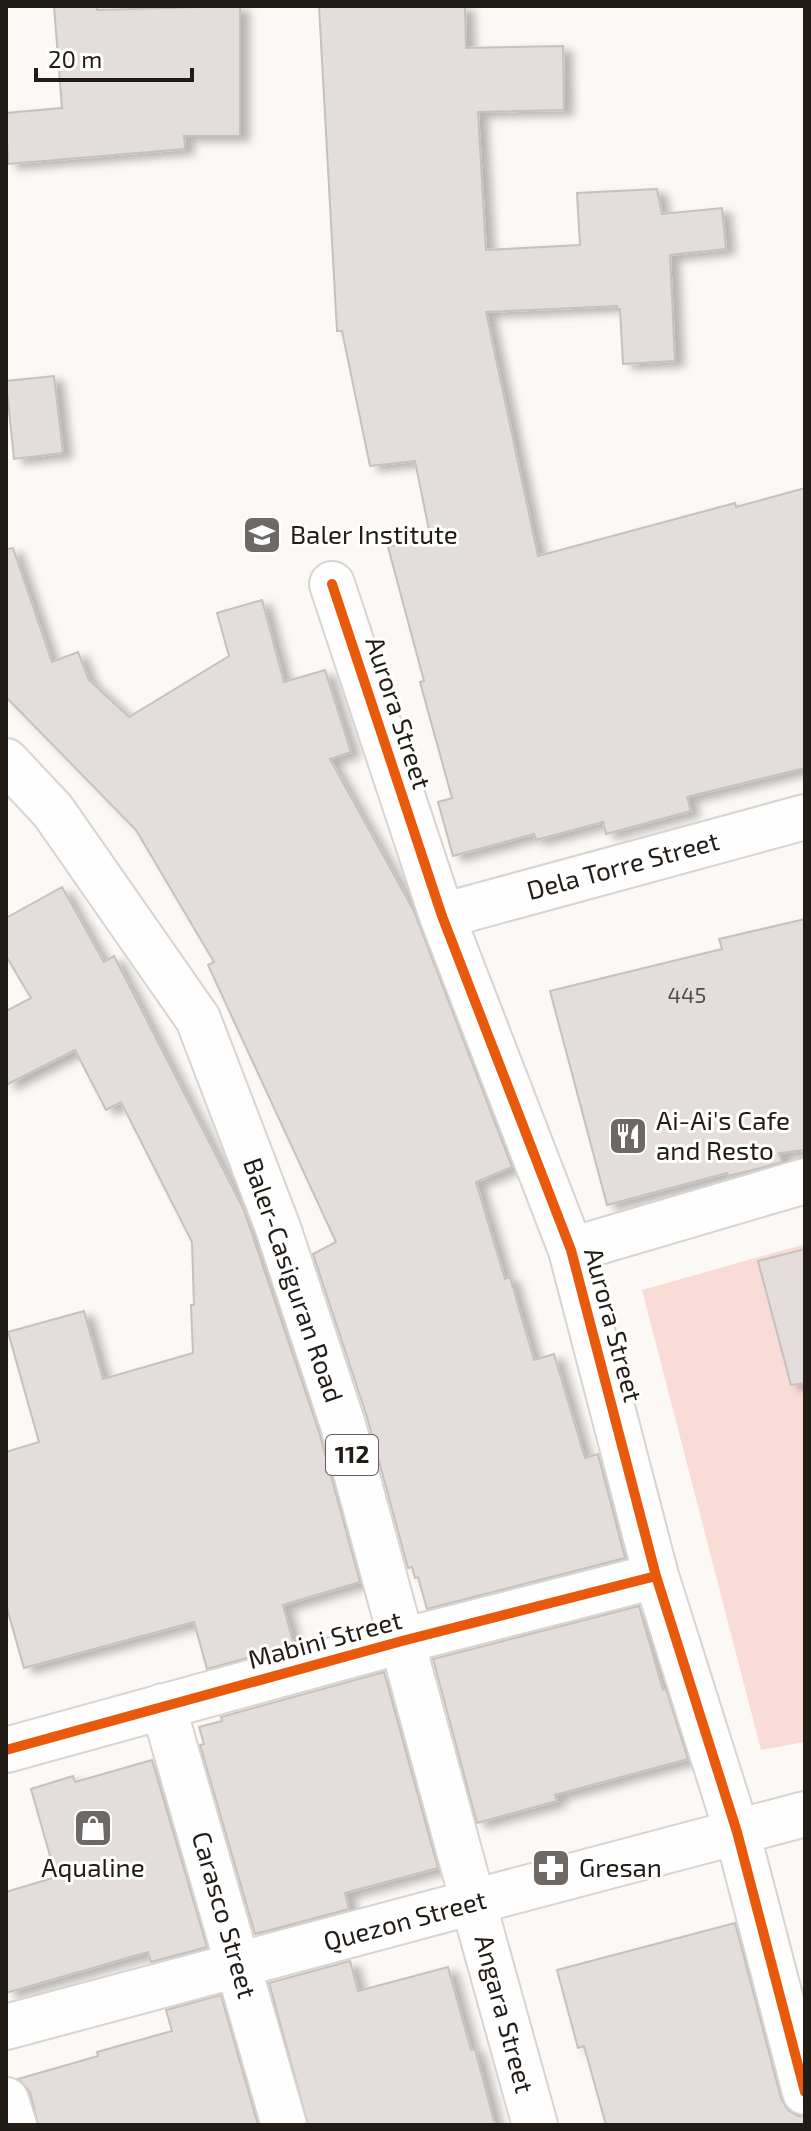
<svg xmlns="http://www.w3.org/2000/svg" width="811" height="2131" viewBox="0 0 811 2131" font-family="'Exo 2',sans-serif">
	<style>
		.park { fill: #f9dcd5 }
		.building { fill: #e3dedb; stroke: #c6c1bd; stroke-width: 2; filter: url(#shadow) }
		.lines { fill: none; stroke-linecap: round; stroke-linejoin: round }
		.minor-casing { stroke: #d8d4d0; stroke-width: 48 }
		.tertiary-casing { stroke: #d8d4d0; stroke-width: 48 }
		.primary-casing { stroke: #d8d4d0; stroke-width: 48 }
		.minor { stroke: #fefefe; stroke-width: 44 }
		.tertiary { stroke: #fefefe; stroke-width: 44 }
		.primary { stroke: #fefefe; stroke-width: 44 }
		.cycleway-casing { stroke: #fff; stroke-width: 15 }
		.cycleway { stroke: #e8590c; stroke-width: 10 }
		.labels { text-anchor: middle; stroke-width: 6; stroke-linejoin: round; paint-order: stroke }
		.number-label { font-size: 22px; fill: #524c48 }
		.shield { fill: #fff; stroke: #64605d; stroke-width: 2 }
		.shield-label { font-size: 24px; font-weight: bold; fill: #221c17 }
		.poi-label { font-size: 26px; fill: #221c17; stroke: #fff; text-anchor: start }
		.street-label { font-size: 26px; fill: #221c17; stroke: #fff }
	</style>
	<defs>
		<filter id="shadow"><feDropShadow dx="9" dy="5" stdDeviation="4" flood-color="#0004"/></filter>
	</defs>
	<rect width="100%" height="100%" fill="#fbf8f5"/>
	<!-- park -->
	<path class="park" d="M 805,1244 L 805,1742 L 761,1750 L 642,1290 Z"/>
	<!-- building -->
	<path class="building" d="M 54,6 L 97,6 L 97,10 L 240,6 L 240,136 L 184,136 L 185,149 L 8,164 L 6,113 L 62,108 Z
		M 319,6 L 465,6 L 466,48 L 563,46 L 564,110 L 478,112 L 486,250 L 580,245 L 577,193 L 657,189 L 662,214 L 722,208 L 726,249 L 670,255 L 675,361 L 623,364 L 620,309 L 617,309 L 617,306 L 486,312 L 538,556 L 735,503 L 736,507 L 805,488 L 805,768 L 687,797 L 691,811 L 606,834 L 603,822 L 536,840 L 534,834 L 453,856 L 438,802 L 452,798 L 420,682 L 424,681 L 388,547 L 430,535 L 415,461 L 370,466 L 342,331 L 337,331 Z
		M 54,376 L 63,453 L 14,459 L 6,381 Z
		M 13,548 L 52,662 L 78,652 L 89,680 L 129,717 L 229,656 L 217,613 L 262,600 L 284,682 L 325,670 L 351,752 L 330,759 L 414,911 L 512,1167 L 476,1182 L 505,1279 L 510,1277 L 534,1360 L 554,1354 L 585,1458 L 598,1454 L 625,1558 L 427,1609 L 418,1577 L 415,1578 L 412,1567 L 408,1568 L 367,1417 L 313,1254 L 336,1242 L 208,965 L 214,962 L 136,830 L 6,697 L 6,549 Z
		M 62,887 L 104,962 L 114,956 L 244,1210 L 319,1432 L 360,1582 L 283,1605 L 294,1645 L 207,1669 L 194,1622 L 24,1668 L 6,1605 L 6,1452 L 39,1442 L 8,1332 L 84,1311 L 103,1379 L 193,1353 L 191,1305 L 194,1305 L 192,1242 L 121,1102 L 106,1110 L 75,1050 L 6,1085 L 6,1011 L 31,998 L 6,956 L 6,918 Z
		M 805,919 L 805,1150 L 779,1153 L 782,1162 L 761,1168 L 728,1176 L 727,1173 L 607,1205 L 550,991 L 722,949 L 719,939 Z
		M 805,1249 L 805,1383 L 791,1385 L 758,1261 Z
		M 639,1606 L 663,1690 L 666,1689 L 688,1759 L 555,1795 L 557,1801 L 477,1823 L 433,1659 Z
		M 384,1672 L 438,1868 L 345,1893 L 349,1909 L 255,1934 L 200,1745 L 204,1744 L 199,1727 L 222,1721 L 221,1717 Z
		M 152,1760 L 207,1947 L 151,1962 L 148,1952 L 6,1993 L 6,1892 L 56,1877 L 31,1789 L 73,1776 L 75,1782 Z
		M 735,1923 L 781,2098 L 788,2110 L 798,2116 L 805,2116 L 805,2125 L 606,2125 L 584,2046 L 578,2048 L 557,1970 Z
		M 350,1961 L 358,1991 L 448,1967 L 471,2050 L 475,2049 L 495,2125 L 308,2125 L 269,1983 Z
		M 221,1995 L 258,2125 L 38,2125 L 30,2092 L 18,2079 L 98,2056 L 97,2052 L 172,2031 L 166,2010 Z"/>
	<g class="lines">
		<!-- minor casing -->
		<g class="minor-casing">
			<path id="minor" d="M 332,584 L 442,916 L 571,1250 L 656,1576 L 737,1832 L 805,2092
				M 442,916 L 805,817
				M 571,1250 L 805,1181
				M 163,1706 L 284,2125
				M 6,1750 L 402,1641 L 656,1576
				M 473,1902 L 535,2125
				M 6,2100 L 14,2125"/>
		</g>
		<!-- tertiary casing -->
		<g class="tertiary-casing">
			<path id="tertiary" d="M 473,1902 L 805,1814"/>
		</g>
		<!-- primary casing -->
		<g class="primary-casing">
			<path id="primary" d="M 6,761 L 53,811 L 198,1019 L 278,1228 L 343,1425 L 473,1902 L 6,2027"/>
		</g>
		<!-- minor -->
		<use href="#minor" class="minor"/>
		<!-- tertiary -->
		<use href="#tertiary" class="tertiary"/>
		<!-- primary -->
		<use href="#primary" class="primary"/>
		<!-- cycleway casing -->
		<g class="cycleway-casing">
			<path id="cycleway" d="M 332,584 L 442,916 L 571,1250 L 656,1576 L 737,1832 L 805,2092
				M 6,1750 L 402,1641 L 656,1576"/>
		</g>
		<!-- cycleway -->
		<use href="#cycleway" class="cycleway"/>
	</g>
	<!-- icons -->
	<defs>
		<g id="school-square" transform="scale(2)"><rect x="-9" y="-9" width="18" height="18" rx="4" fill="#6e6965" stroke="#fff"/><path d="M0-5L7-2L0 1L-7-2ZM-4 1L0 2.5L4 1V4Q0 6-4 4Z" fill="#fff"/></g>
		<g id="restaurant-square" transform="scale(2)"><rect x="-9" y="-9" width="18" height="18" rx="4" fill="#6e6965" stroke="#fff"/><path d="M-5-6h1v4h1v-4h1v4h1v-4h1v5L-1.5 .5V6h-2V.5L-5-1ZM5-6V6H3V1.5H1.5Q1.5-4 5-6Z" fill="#fff"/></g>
		<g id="shop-square" transform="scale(2)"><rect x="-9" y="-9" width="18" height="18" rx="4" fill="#6e6965" stroke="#fff"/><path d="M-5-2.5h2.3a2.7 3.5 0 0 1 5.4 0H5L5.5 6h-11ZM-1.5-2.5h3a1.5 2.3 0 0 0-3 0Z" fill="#fff"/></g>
		<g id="pharmacy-square" transform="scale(2)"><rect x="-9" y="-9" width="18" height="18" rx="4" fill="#6e6965" stroke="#fff"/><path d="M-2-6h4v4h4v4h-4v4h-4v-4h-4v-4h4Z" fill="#fff"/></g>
	</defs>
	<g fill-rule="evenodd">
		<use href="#school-square" x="262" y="535"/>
		<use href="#restaurant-square" x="628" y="1136"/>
		<use href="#shop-square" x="93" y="1828"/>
		<use href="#pharmacy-square" x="551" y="1868"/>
	</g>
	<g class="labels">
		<!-- number labels -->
		<g class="number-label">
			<text x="687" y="1003">445</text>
		</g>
		<!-- shield labels -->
		<rect class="shield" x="326" y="1435" width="52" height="40" rx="6"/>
		<g class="shield-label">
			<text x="352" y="1463">112</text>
		</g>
		<!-- poi labels -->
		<g class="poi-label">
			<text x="290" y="544">Baler Institute</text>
			<text x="656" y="1130">Ai-Ai's Cafe<tspan x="656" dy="30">and Resto</tspan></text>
			<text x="93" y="1877" text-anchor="middle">Aqualine</text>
			<text x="579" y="1877">Gresan</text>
		</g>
		<!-- street labels -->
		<g class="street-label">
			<text transform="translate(398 713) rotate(72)" y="9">Aurora Street</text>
			<text transform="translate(623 866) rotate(-15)" y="9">Dela Torre Street</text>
			<text transform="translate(293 1280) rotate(71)" y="9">Baler-Casiguran Road</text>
			<text transform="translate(613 1325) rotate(75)" y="9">Aurora Street</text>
			<text transform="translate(325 1640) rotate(-15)" y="9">Mabini Street</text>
			<text transform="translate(224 1915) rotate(74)" y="9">Carasco Street</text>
			<text transform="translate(405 1921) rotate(-15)" y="9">Quezon Street</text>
			<text transform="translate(504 2014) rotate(75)" y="9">Angara Street</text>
		</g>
	</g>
	<!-- border -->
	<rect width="811" height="2131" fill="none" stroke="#221c17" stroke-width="16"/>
	<!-- scale -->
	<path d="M36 68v12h156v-12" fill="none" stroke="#221c17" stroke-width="4"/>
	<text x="48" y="68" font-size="24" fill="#221c17" stroke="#ffffff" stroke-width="6" paint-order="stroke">20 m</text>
</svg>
